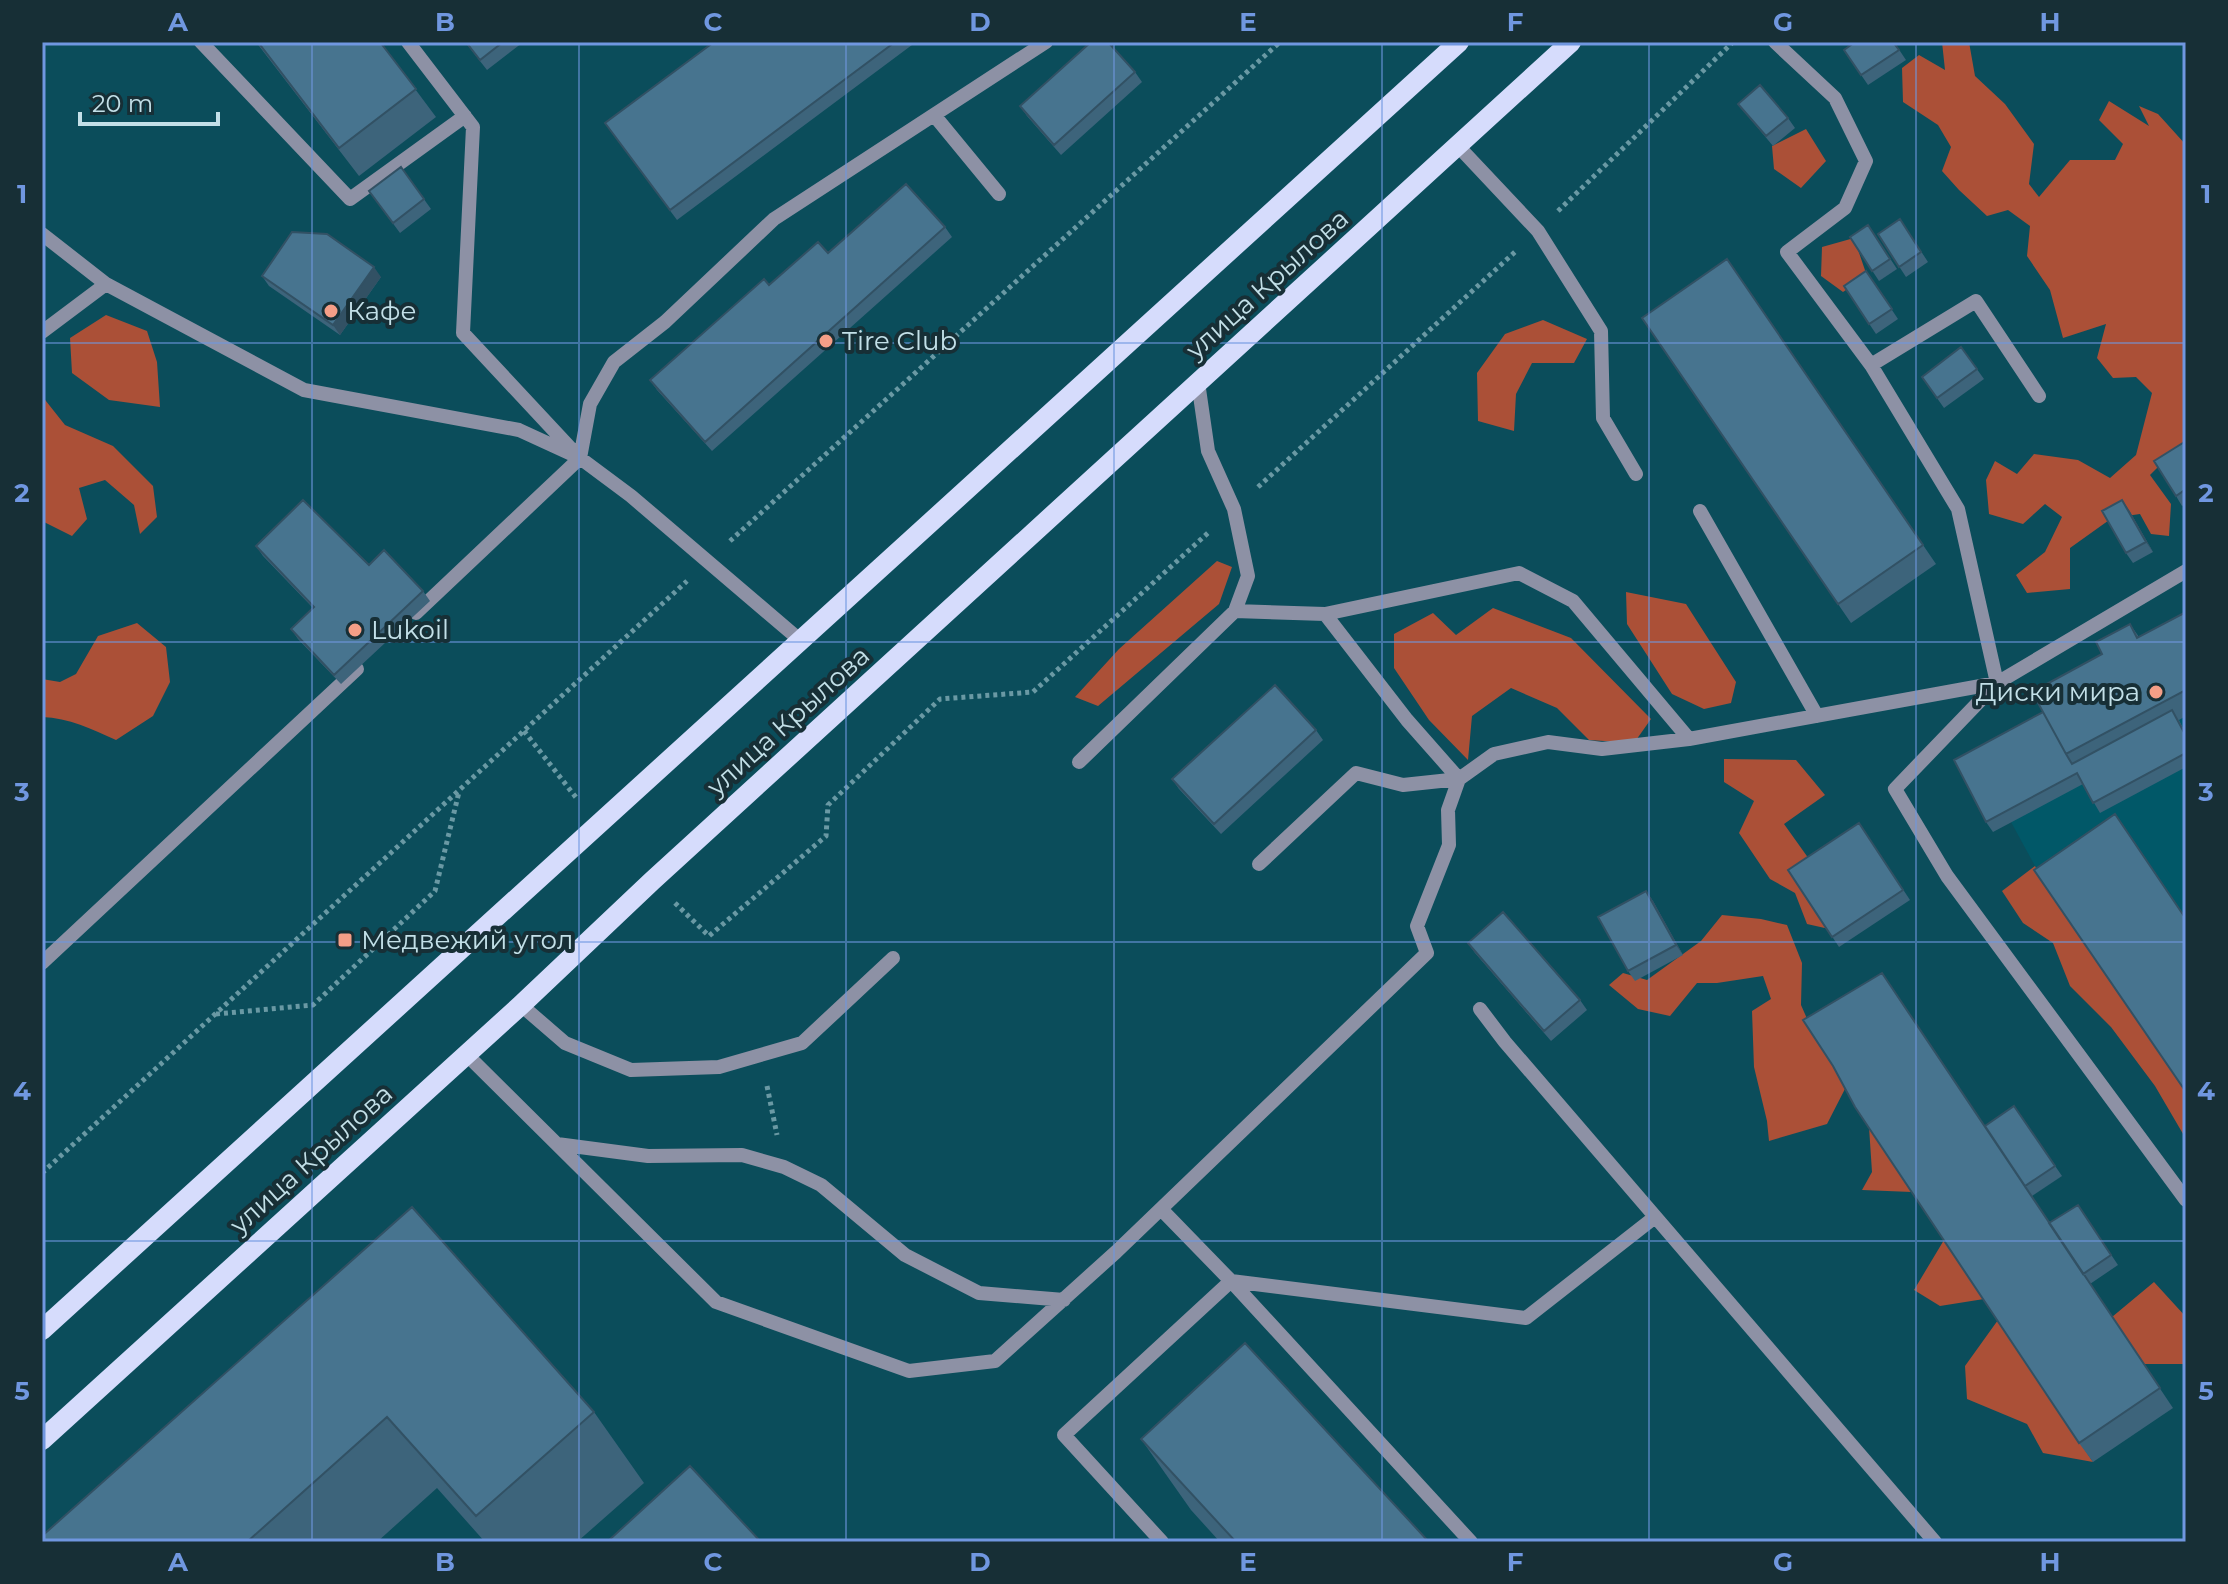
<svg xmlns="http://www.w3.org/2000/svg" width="2228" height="1584" viewBox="0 0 2228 1584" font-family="Montserrat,sans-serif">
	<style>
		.built { fill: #015868 }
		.forest { fill: #ab5037 }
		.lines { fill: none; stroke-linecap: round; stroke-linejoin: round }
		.path { stroke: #6a99a4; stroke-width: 5; stroke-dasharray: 4 4; stroke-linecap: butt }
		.minor { stroke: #8d91a5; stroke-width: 14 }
		.major { stroke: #d6dcfc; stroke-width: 20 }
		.wall { fill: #3d647b }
		.shaded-wall { fill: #325164 }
		.building { fill: #47748f; stroke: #325164; stroke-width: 2 }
		.grid { fill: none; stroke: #7097e0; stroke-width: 2; stroke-opacity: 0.55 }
		.poi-dot { fill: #f49e87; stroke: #172f36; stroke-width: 3 }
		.labels { text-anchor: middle; stroke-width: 8; stroke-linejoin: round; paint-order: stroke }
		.street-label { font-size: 26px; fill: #c3e0e8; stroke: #172f36 }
		.poi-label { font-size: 26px; fill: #c3e0e8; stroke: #172f36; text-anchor: start }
		.neatline { fill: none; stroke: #7097e0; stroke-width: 3 }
		.grid-label { font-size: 26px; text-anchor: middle; font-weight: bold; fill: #7097e0 }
	</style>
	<rect width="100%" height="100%" fill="#0b4d5b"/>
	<!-- built -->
	<path class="built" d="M 2186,716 L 2186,1092 L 2048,890 L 2011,822 L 2079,774 Z"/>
	<!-- forest -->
	<path class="forest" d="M 1942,42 L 1969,42 L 1975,76 L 2005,104 L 2034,144 L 2029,184 L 2039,197 L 2070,160 L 2115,160 L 2123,144 L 2099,120 L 2109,101 L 2149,126 L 2139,106 L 2158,114 L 2186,145 L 2186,448 L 2174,451 L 2150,475 L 2171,504 L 2169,536 L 2151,534 L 2140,514 L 2112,518 L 2070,548 L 2070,589 L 2027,593 L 2016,575 L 2045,552 L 2062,517 L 2045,504 L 2023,524 L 1989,514 L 1986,480 L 1995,461 L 2017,474 L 2034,454 L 2078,460 L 2110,478 L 2136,455 L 2152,393 L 2136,377 L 2113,378 L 2097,358 L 2106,324 L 2063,338 L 2050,290 L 2027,256 L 2030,226 L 2008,210 L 1987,216 L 1959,190 L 1942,171 L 1951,147 L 1938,125 L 1903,102 L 1902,68 L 1919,55 L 1945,70 Z
		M 1806,129 L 1826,161 L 1801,188 L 1774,169 L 1772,146 Z
		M 1854,238 L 1867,276 L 1843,292 L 1821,276 L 1822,247 Z
		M 106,315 L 147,331 L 157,362 L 160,407 L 109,400 L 72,373 L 70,338 Z
		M 1543,320 L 1587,339 L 1574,363 L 1532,363 L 1516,394 L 1514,431 L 1478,421 L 1477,373 L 1505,334 Z
		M 42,396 L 65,425 L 113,446 L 153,486 L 157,517 L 140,534 L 134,505 L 105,480 L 79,488 L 87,519 L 72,536 L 42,521 Z
		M 1217,561 L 1232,567 L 1219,604 L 1098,706 L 1075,697 L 1119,649 Z
		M 1626,592 L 1686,604 L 1736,682 L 1731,703 L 1704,709 L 1672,694 L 1627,624 Z
		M 1493,608 L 1571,638 L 1651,719 L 1634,743 L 1589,740 L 1557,708 L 1511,688 L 1472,716 L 1468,760 L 1429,720 L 1394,668 L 1394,634 L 1433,613 L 1456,635 Z
		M 137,623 L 166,647 L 170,682 L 153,716 L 116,740 C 92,729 69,718 42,717 L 42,679 L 60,682 L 76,674 L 98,636 Z
		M 1724,759 L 1796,760 L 1825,795 L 1784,824 L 1809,859 L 1838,931 L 1807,924 L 1795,893 L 1770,879 L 1739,833 L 1754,801 L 1724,782 Z
		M 2035,866 L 2048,890 L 2186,1092 L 2186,1139 L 2155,1086 L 2111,1027 L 2070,986 L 2053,943 L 2023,923 L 2002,891 Z
		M 1722,915 L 1761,919 L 1787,925 L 1802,963 L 1801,1005 L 1816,1039 L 1847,1085 L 1827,1124 L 1769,1141 L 1767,1121 L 1754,1067 L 1752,1011 L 1771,999 L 1763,976 L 1717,983 L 1697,983 L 1670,1016 L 1638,1009 L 1609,985 L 1623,973 L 1647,980 L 1701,941 Z
		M 1869,1127 L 1912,1192 L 1862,1190 L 1872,1172 Z
		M 1944,1240 L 1984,1299 L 1940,1306 L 1914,1290 Z
		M 2154,1282 L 2186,1317 L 2186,1364 L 2144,1364 L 2112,1317 Z
		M 1998,1320 L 2093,1462 L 2043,1453 L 2027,1424 L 1967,1399 L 1965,1366 Z"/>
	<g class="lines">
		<!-- path -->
		<path class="path" d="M 1558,211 L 1733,42
			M 1258,487 L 1516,251
			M 730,541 L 1280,42
			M 524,731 L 578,800
			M 675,903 L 709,936 L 826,836 L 828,805 L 940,699 L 1033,692 L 1209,532
			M 216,1014 L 313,1005 L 435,891 L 459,792
			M 767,1086 L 777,1135
			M 42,1173 L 687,581"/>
		<!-- minor -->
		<path class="minor" d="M 201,42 L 350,199 L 465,116
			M 408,42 L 473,127 L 463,333 L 574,452
			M 1775,42 L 1835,98 L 1866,161 L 1845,208 L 1787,252 L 1871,365 L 1958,509 L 1997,683 L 1895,789 L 1947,876 L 2186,1200
			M 934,115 L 999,194
			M 1458,146 L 1538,231 L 1601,331 L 1603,418 L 1636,474
			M 42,234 L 106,284 L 304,390 L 519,430 L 580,458 L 631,496 L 801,641
			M 42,332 L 106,284
			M 1871,365 L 1976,301 L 2039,396
			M 1700,511 L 1817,716
			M 1235,611 L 1325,614 L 1519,573 L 1573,601 L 1689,739
			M 416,613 L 580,458 L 590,404 L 614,362 L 665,322 L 774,219 L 1046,42
			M 1325,614 L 1407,720 L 1459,779
			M 1079,762 L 1235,611 L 1248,576 L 1234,509 L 1208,451 L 1198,382
			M 1259,864 L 1356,773 L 1403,785 L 1459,779 L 1494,754 L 1548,742 L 1602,749 L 1689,739 L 1997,683 L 2186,571
			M 42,963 L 357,669
			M 521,1005 L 565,1043 L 631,1070 L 719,1067 L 802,1043 L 893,958
			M 1480,1009 L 1505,1042 L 1935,1542
			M 466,1054 L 716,1302 L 909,1371 L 995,1361 L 1116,1252 L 1427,953 L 1417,926 L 1449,845 L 1448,810 L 1459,779
			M 557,1144 L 648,1156 L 742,1155 L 784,1167 L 821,1185 L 905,1255 L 979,1293 L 1064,1300
			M 1161,1209 L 1231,1281 L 1471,1542
			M 1162,1542 L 1064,1435 L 1231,1281 L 1526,1318 L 1655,1217"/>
		<!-- major -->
		<path class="major" d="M 42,1330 L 1459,42
			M 42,1440 L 521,1005 L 652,881 L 1571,42"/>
	</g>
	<!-- wall -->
	<path class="wall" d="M 256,42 L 380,42 L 436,117 L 359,176 Z
		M 465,42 L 522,42 L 522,43 L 487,70 Z
		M 714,42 L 916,42 L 677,220 L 605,123 Z
		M 1894,42 L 1906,60 L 1868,85 L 1844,50 Z
		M 1135,72 L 1142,82 L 1061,155 L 1027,116 L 1020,106 Z
		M 1738,104 L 1788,118 L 1795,128 L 1773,146 Z
		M 401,167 L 431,209 L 400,233 L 369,191 Z
		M 1900,219 L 1928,262 L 1906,277 L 1878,234 Z
		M 1868,225 L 1897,269 L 1879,281 L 1850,237 Z
		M 945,227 L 952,237 L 712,451 L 657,390 L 650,380 L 769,285 L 828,253 Z
		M 1727,259 L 1936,564 L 1851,623 L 1642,318 Z
		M 1866,271 L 1898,319 L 1876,334 L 1844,286 Z
		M 262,276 L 381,277 L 340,335 L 269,286 Z
		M 1961,347 L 1984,379 L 1944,408 L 1922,377 Z
		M 2186,441 L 2186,504 L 2182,506 L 2176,496 Z
		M 2129,510 L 2153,552 L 2133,563 L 2126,553 Z
		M 256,546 L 369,565 L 423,591 L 430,601 L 341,684 L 298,639 L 291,629 L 313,608 L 263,556 Z
		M 2186,612 L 2186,716 L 2179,720 L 2186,734 L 2186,767 L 2100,813 L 2083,784 L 1993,832 L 1986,822 L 2043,712 L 2102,654 L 2130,624 L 2139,637 Z
		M 1316,730 L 1323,740 L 1221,834 L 1179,789 L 1172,779 Z
		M 1859,823 L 1910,900 L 1839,947 L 1788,870 Z
		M 1646,891 L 1653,901 L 1683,955 L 1635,981 L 1628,971 Z
		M 1468,943 L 1580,1000 L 1587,1010 L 1551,1041 L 1475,953 Z
		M 2014,1106 L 2062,1176 L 2032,1196 L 2026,1188 L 2049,1223 L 2078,1205 L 2118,1265 L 2090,1284 L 2173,1408 L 2093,1462 L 2079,1443 L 1985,1126 Z
		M 412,1207 L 594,1412 L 644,1483 L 577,1542 L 485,1542 L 437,1488 L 377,1542 L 42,1542 Z
		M 1141,1439 L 1429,1542 L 1220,1542 L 1191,1510 Z"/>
	<!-- shaded-wall -->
	<path class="shaded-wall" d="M 374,267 L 381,277 L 340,335 L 333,325 Z
		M 2122,500 L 2129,510 L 2153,552 L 2146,542 Z
		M 1646,891 L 1653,901 L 1683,955 L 1676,945 Z"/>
	<!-- building -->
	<path class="building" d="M 258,42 L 380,42 L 416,89 L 339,148 Z
		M 466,42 L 503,42 L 480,60 Z
		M 714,42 L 895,42 L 670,210 L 605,123 Z
		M 1091,42 L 1108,42 L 1135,72 L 1054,145 L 1020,106 Z
		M 1855,42 L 1893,42 L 1899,50 L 1861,75 L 1844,50 Z
		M 1760,85 L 1788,118 L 1766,136 L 1738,104 Z
		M 401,167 L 424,199 L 393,223 L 369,191 Z
		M 906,184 L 945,227 L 705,442 L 650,380 L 764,279 L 769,285 L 818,242 L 828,253 Z
		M 1900,219 L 1921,252 L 1899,267 L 1878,234 Z
		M 1868,225 L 1890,259 L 1872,271 L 1850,237 Z
		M 292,232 L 327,234 L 374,267 L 333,325 L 262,276 Z
		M 1727,259 L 1923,545 L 1838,604 L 1642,318 Z
		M 1866,271 L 1892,309 L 1869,324 L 1844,286 Z
		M 1961,347 L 1977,369 L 1937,398 L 1922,377 Z
		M 2186,441 L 2186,489 L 2176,496 L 2154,461 Z
		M 303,500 L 369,565 L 384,550 L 423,591 L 334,675 L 291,629 L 314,607 L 256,546 Z
		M 2122,500 L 2146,542 L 2126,553 L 2102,511 Z
		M 2186,612 L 2186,690 L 2066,754 L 2032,692 L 2102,654 L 2096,642 L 2130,624 L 2137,638 Z
		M 1275,685 L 1316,730 L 1214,824 L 1172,779 Z
		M 2172,710 L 2186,736 L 2186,753 L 2093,803 L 2077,773 L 1986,822 L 1954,760 L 2043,712 L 2066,754 L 2072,764 Z
		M 2115,814 L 2186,919 L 2186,1092 L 2034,870 Z
		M 1859,823 L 1903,890 L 1832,937 L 1788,870 Z
		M 1646,891 L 1676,945 L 1628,971 L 1598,917 Z
		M 1503,912 L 1580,1000 L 1544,1031 L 1468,943 Z
		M 1882,973 L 2160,1388 L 2079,1443 L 1855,1107 L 1833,1066 L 1803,1020 Z
		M 2014,1106 L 2055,1166 L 2025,1186 L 1985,1126 Z
		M 2078,1205 L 2111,1255 L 2083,1274 L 2049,1223 Z
		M 412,1207 L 594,1412 L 476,1516 L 387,1417 L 247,1542 L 42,1542 L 42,1536 Z
		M 1245,1343 L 1429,1542 L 1236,1542 L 1141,1439 Z
		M 690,1466 L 761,1542 L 607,1542 Z"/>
	<!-- grid -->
	<path class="grid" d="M 312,42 L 312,1542M 579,42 L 579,1542M 846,42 L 846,1542M 1114,42 L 1114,1542M 1382,42 L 1382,1542M 1649,42 L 1649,1542M 1916,42 L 1916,1542M 42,343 L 2186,343M 42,642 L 2186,642M 42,942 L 2186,942M 42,1241 L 2186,1241"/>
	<!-- markers -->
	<g class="poi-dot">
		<circle cx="331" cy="311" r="8"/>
		<circle cx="826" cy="341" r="8"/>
		<circle cx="355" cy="630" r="8"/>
		<circle cx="2156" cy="692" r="8"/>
		<rect x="337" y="932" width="16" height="16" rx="4"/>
	</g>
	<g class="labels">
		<!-- street labels -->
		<g class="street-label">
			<text transform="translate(1267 284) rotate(-42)" y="9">улица Крылова</text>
			<text transform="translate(788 721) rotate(-42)" y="9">улица Крылова</text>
			<text transform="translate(311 1159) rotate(-42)" y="9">улица Крылова</text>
		</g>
		<!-- poi labels -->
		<g class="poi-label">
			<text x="347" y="320">Кафе</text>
			<text x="842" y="350">Tire Club</text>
			<text x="371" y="639">Lukoil</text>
			<text x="2140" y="701" text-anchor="end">Диски мира</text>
			<text x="361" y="949">Медвежий угол</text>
		</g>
	</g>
	<!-- border -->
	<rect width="2228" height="1584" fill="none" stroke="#172f36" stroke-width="88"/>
	<!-- scale -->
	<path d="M80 112v12h138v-12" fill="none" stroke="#c3e0e8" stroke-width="4"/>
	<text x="92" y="112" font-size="24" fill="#c3e0e8" stroke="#172f36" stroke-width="6" paint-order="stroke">20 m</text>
	<rect x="44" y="44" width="2140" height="1496" class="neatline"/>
	<g class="grid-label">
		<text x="178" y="31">A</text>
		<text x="445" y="31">B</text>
		<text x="713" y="31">C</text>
		<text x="980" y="31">D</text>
		<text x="1248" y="31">E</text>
		<text x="1515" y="31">F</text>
		<text x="1783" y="31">G</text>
		<text x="2050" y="31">H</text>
		<text x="22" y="203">1</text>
		<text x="2206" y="203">1</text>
		<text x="22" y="502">2</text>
		<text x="2206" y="502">2</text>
		<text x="22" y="801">3</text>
		<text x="2206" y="801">3</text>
		<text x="22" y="1100">4</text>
		<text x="2206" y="1100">4</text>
		<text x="22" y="1400">5</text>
		<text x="2206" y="1400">5</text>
		<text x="178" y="1571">A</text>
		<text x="445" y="1571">B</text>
		<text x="713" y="1571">C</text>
		<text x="980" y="1571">D</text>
		<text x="1248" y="1571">E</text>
		<text x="1515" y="1571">F</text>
		<text x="1783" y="1571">G</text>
		<text x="2050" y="1571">H</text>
	</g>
</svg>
